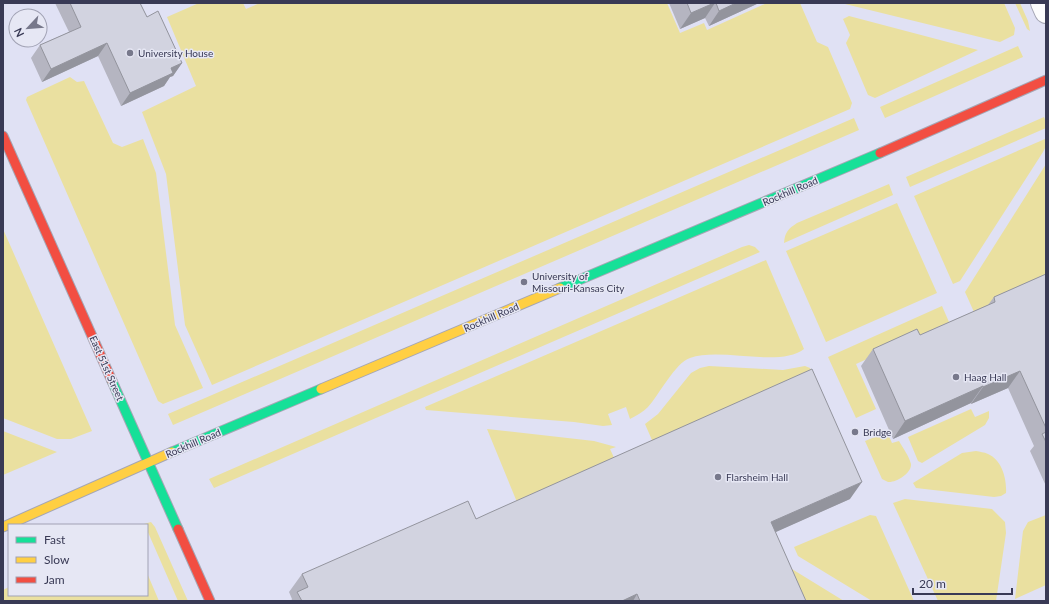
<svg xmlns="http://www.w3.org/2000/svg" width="1049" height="604" viewBox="0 0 1049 604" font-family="Lato,sans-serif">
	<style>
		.built { fill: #e0e1f4; fill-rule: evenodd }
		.green { fill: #eae0a0 }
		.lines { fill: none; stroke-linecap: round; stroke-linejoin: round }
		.street-casing { stroke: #a5a6b4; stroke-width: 24 }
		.fast-casing { stroke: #a5a6b4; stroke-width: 11 }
		.slow-casing { stroke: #a5a6b4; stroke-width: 11 }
		.jam-casing { stroke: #a5a6b4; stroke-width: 11 }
		.street { stroke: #fcfcfd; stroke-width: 22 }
		.fast { stroke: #16e098; stroke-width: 9 }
		.slow { stroke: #ffcf43; stroke-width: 9 }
		.jam { stroke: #f24e42; stroke-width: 9 }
		.wall { fill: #b5b5c1 }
		.shaded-wall { fill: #93949d }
		.building { fill: #d2d3e0; stroke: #93949d }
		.poi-dot { fill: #77788b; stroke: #e6e7f4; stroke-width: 1.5 }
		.labels { text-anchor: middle; stroke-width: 3; stroke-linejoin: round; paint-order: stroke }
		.poi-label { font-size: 10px; fill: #393a55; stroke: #e6e7f4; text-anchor: start }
		.street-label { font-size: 10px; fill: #393a55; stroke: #e6e7f4 }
	</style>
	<rect width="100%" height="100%" fill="#eaeaf0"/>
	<!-- built -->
	<path class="built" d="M 3,3 L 1042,3 L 1046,12 L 1046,601 L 3,601 ZM 16,16 L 40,16 L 40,40 L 16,40 ZM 9,525 L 147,525 L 147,595 L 9,595 Z"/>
	<!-- green -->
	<path class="green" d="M 199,3 L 243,3 L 246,9 L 260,3 L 667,3 L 680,33 L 704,23 L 707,30 L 767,3 L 800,3 L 817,42 L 828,47 L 852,103 L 850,109 L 212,385 L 185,325 L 166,174 L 142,112 L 196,86 L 167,17 Z
		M 844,3 L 1004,3 L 1015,28 L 1014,35 L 1000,42 L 845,4 Z
		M 1015,3 L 1020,3 L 1028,21 L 1030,31 L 1027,29 Z
		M 849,16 L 978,50 L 875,98 L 868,95 L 846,43 L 850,35 L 843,19 Z
		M 1018,46 L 1023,57 L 885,118 L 880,107 Z
		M 70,77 L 77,82 L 84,81 L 113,143 L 122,147 L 143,139 L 156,173 L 175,325 L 203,388 L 163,404 L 158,401 L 26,100 L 27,97 Z
		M 1044,117 L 1046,122 L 1046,128 L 910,187 L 906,177 Z
		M 854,118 L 859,130 L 173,425 L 168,414 Z
		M 1045,139 L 1046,146 L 1043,152 L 960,281 L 953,284 L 914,196 Z
		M 1046,164 L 1046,281 L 974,312 L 965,292 Z
		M 889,184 L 893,195 L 784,243 C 785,232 788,229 797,223 Z
		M 897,203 L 937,293 L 826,342 L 786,251 Z
		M 3,229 L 92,431 L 71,439 L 57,439 L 3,418 Z
		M 749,245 L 755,247 L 760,252 L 214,488 L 209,479 L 742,247 Z
		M 766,260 L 804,349 C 780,368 721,347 690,358 C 675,363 659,395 648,407 C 643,412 637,415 630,419 L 626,407 L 608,414 L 612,425 L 603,426 L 574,422 L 426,410 L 425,407 Z
		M 942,306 L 949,322 L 856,364 L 876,409 L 856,418 L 828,357 Z
		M 709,366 L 783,370 L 805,366 L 810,368 L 837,427 L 655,447 L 645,424 L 658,414 L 691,373 L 700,368 Z
		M 971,409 L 975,417 L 989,411 L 989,418 L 985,425 L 922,463 L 918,461 L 908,437 Z
		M 487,429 L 594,441 L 616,447 L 610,449 L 617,464 L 519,507 Z
		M 3,431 L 57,452 L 3,475 Z
		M 887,432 L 892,443 L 899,441 C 903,448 909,456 911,464 C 912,473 896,483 888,482 C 886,481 884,480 882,479 L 865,441 Z
		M 976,451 C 980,452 984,452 988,454 C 1002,460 1007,479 1006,493 L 1001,496 L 994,497 L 916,488 L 913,483 L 962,453 Z
		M 905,499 L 992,509 L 1005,522 L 1006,533 L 996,601 L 938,601 L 893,503 Z
		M 870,515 L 876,516 L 914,601 L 872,601 L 798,556 L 794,547 Z
		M 1046,515 L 1046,585 L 1015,599 L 1023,531 L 1028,522 Z
		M 151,522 L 155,527 L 188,601 L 178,601 L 147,530 L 147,525 L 144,524 Z
		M 787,566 L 844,601 L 790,601 Z
		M 147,573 L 159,601 L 3,601 L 3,590 L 9,587 L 9,595 L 147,595 Z"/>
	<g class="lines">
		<!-- street casing -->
		<g class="street-casing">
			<path id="street" d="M 1042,3 L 1046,12"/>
		</g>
		<!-- fast casing -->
		<g class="fast-casing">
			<path id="fast" d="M 560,288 L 880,153
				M 112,381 L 178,529
				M 172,452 L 321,389"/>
		</g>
		<!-- slow casing -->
		<g class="slow-casing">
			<path id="slow" d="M 321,389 L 560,288
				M 3,527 L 172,452"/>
		</g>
		<!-- jam casing -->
		<g class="jam-casing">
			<path id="jam" d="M 3,136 L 112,381
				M 880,153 L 1046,80
				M 178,529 L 210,601"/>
		</g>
		<!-- street -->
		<use href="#street" class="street"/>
		<!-- fast -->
		<use href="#fast" class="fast"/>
		<!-- slow -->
		<use href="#slow" class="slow"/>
		<!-- jam -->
		<use href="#jam" class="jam"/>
	</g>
	<!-- wall -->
	<path class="wall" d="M 55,3 L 140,3 L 147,17 L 182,63 L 173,76 L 170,77 L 164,86 L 121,106 L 98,56 L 42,82 L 31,58 L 40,45 L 69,32 Z
		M 669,3 L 759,3 L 709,26 L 705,18 L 680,29 Z
		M 1046,274 L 1046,486 L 1030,451 L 1034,446 L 1008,388 L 971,404 L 971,403 L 893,439 L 861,366 L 873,349 L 920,335 L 988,305 L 994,297 Z
		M 850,499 L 775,532 L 806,601 L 291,601 L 292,599 L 289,592 L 302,574 L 476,519 Z"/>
	<!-- shaded-wall -->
	<path class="shaded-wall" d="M 714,3 L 715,3 L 705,18 L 680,29 L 691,13 Z
		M 736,3 L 759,3 L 709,26 L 719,11 Z
		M 107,43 L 98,56 L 42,82 L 51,69 Z
		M 182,63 L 173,76 L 170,77 L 164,86 L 121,106 L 130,93 L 171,68 Z
		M 1020,371 L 1008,388 L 971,404 L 983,387 Z
		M 983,386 L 971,403 L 893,439 L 905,421 Z
		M 862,482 L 850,499 L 758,540 L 771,522 Z
		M 637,594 L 633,601 L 622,601 Z"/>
	<!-- building -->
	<path class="building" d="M 70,3 L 140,3 L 147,17 L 158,11 L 182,63 L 171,68 L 173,73 L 130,93 L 107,43 L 51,69 L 40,45 L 81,27 Z
		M 687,3 L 714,3 L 691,13 Z
		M 716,3 L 736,3 L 719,11 Z
		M 1046,274 L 1046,428 L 1020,371 L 983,387 L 983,386 L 905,421 L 873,349 L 917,329 L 920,335 L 995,302 L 994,297 Z
		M 812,369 L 862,482 L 771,522 L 806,601 L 640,601 L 637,594 L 622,601 L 302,601 L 297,592 L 308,587 L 302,574 L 468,501 L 476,519 L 489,513 Z
		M 1046,432 L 1046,442 L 1042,434 Z"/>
	<!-- markers -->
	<g class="poi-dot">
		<circle cx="130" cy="53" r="4"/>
		<circle cx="524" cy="282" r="4"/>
		<circle cx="956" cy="377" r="4"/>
		<circle cx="855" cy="432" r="4"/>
		<circle cx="718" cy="477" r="4"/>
	</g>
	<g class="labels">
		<!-- poi labels -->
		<g class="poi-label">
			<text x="138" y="57">University House</text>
			<text x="532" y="280">University of<tspan x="532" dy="12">Missouri-Kansas City</tspan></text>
			<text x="964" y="381">Haag Hall</text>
			<text x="863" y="436">Bridge</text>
			<text x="726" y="481">Flarsheim Hall</text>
		</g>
		<!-- street labels -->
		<g class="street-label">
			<text transform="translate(790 191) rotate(-23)" y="4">Rockhill Road</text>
			<text transform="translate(491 317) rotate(-23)" y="4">Rockhill Road</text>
			<text transform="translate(107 368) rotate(66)" y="4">East 51st Street</text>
			<text transform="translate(193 443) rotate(-23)" y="4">Rockhill Road</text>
		</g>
	</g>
	<!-- border -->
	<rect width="1049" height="604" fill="none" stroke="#393a55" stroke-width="8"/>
	<!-- legend -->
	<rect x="8" y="524" width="140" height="72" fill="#e6e7f4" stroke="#a1a2b4"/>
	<rect x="16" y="537" width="20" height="6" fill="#16e098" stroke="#a1a2b4"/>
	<text x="44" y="544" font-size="12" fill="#393a55">Fast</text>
	<rect x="16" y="557" width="20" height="6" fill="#ffcf43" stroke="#a1a2b4"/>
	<text x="44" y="564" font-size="12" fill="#393a55">Slow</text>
	<rect x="16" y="577" width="20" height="6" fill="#f24e42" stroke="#a1a2b4"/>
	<text x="44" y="584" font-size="12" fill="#393a55">Jam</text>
	<!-- north arrow -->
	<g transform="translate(28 28) rotate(244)"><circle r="19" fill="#e6e7f4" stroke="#a1a2b4"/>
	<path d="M0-3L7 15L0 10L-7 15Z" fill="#77788b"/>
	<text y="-6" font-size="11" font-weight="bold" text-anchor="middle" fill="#393a55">N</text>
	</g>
	<!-- scale -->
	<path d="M913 588v6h99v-6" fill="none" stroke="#393a55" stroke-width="2"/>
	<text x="919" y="588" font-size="12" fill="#393a55" stroke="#e6e7f4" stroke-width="3" paint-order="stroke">20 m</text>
</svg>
